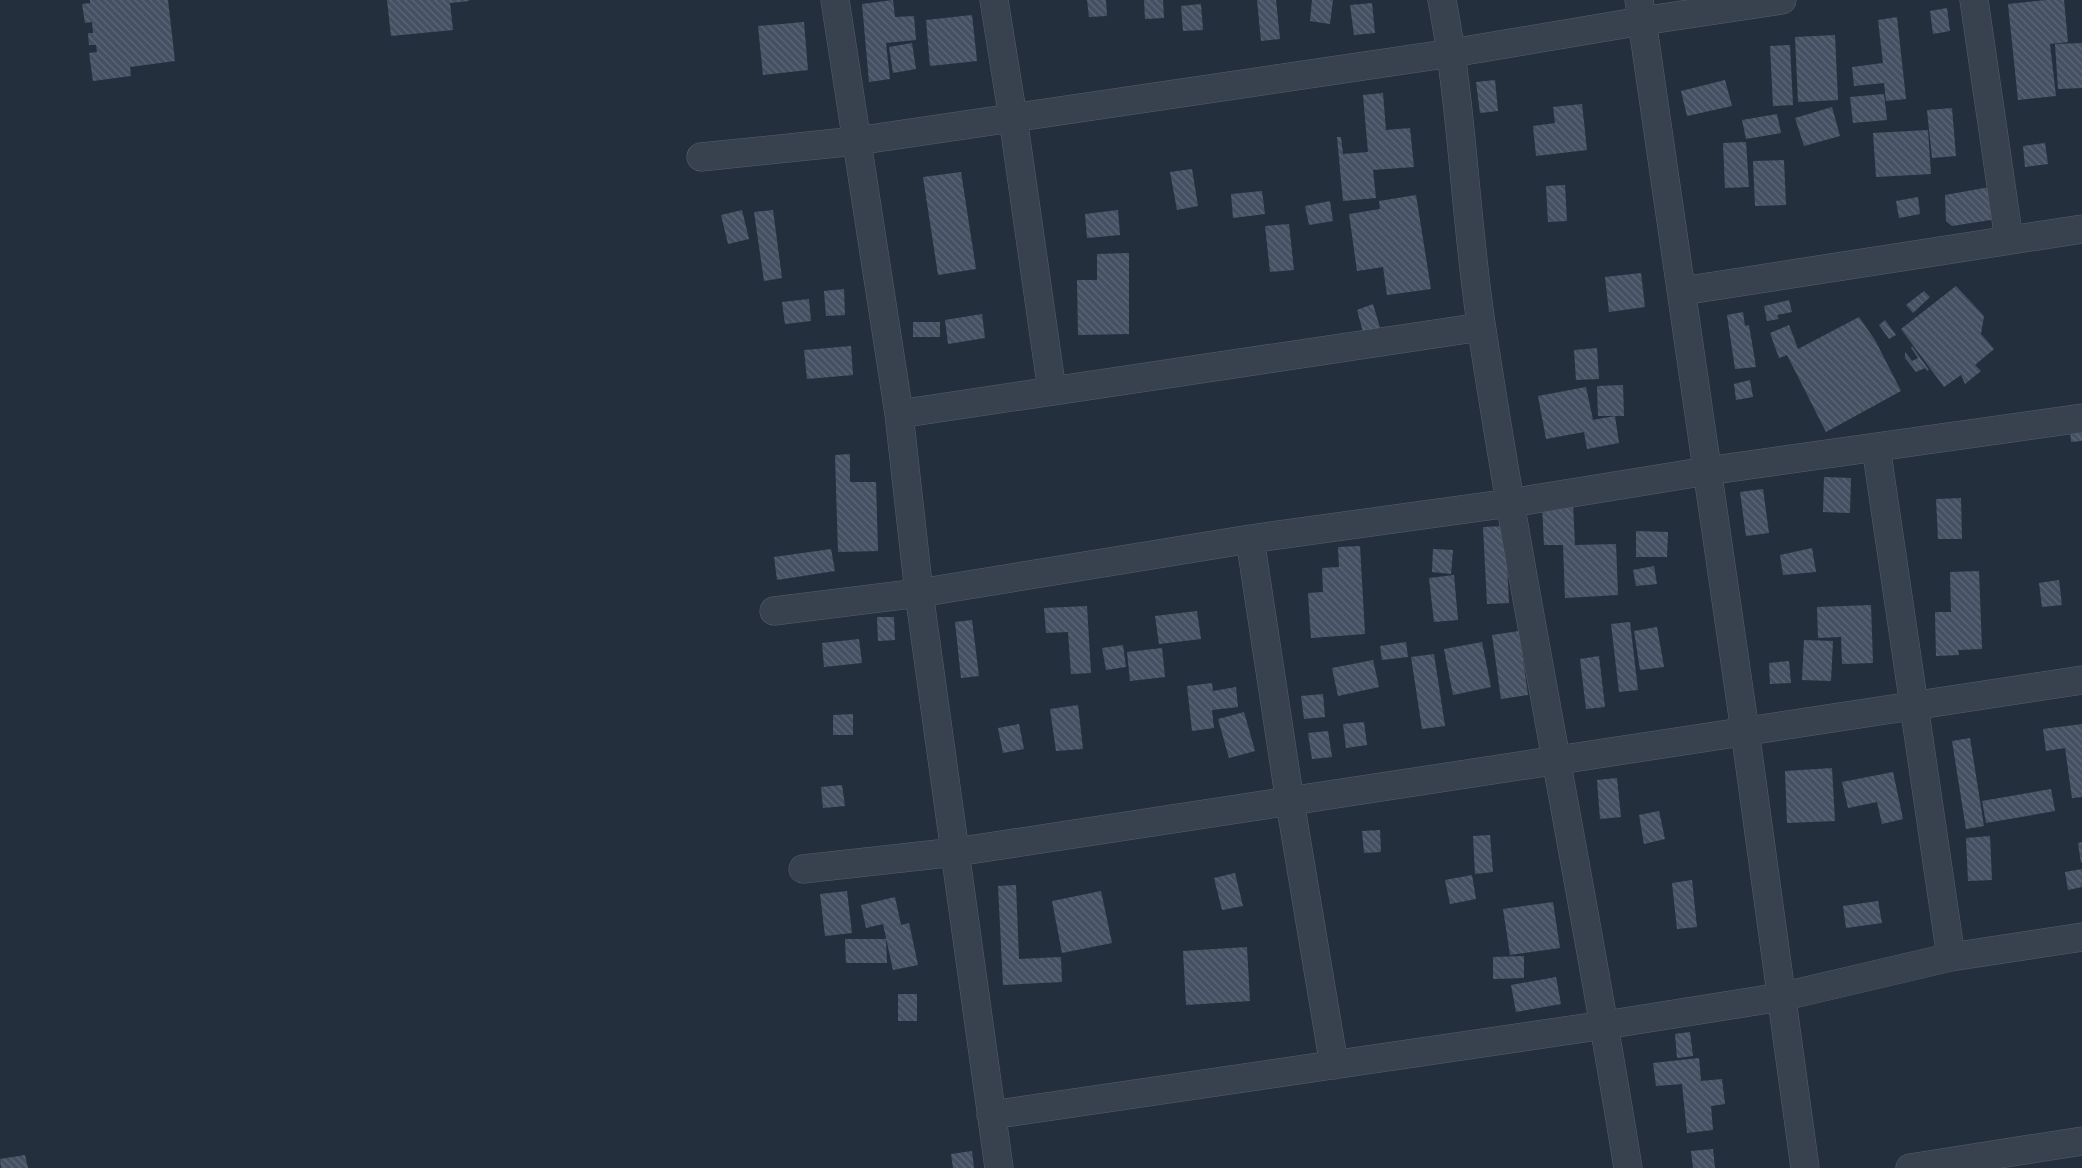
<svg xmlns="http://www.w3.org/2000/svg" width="2082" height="1168" viewBox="0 0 2082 1168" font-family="'Asap Condensed',sans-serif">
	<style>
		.building { fill: url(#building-back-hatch) }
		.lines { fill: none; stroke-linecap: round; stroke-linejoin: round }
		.street-casing { stroke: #565f6c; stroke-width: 29 }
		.street { stroke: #38414e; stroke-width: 28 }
	</style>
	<defs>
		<pattern id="building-back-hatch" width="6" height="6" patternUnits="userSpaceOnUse" patternTransform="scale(1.25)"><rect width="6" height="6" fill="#455162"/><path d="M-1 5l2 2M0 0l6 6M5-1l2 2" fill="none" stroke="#5d6877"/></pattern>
	</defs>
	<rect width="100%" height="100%" fill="#242f3e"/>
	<!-- building -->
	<path class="building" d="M 90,0 L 168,0 L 175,61 L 130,67 L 131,76 L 93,81 L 89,53 L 97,52 L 96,45 L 89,45 L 88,33 L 93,33 L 92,22 L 85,23 L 82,4 L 90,3 Z
		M 387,0 L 469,0 L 469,1 L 450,3 L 453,30 L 391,36 Z
		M 893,0 L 895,17 L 914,16 L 916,40 L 886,43 L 890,79 L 869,82 L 862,4 Z
		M 1087,0 L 1106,0 L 1107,16 L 1089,17 Z
		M 1144,0 L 1163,0 L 1164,18 L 1145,19 Z
		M 1257,0 L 1276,0 L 1280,39 L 1261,41 Z
		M 1312,0 L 1333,0 L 1330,24 L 1310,21 Z
		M 2046,0 L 2064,0 L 2068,42 L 2050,44 L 2056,96 L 2018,100 L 2008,4 Z
		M 1372,3 L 1375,33 L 1354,35 L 1350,5 Z
		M 1201,4 L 1203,30 L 1183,31 L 1181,6 Z
		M 1947,8 L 1950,31 L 1933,34 L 1930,11 Z
		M 972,15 L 977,61 L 930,66 L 926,20 Z
		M 1897,17 L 1906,99 L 1886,101 L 1884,83 L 1854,86 L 1852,67 L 1883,63 L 1878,20 Z
		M 804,22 L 808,70 L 763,75 L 758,26 Z
		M 1835,35 L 1838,100 L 1798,102 L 1795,37 Z
		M 912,43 L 916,69 L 893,73 L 889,47 Z
		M 2082,43 L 2082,88 L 2058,89 L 2055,44 Z
		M 1790,45 L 1793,105 L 1773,106 L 1770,46 Z
		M 1495,80 L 1498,111 L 1480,113 L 1476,82 Z
		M 1725,80 L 1732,106 L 1687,116 L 1681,91 Z
		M 1383,93 L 1386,130 L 1410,128 L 1414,167 L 1373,170 L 1376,198 L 1343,201 L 1337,137 L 1341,137 L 1343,154 L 1368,152 L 1363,95 Z
		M 1884,94 L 1887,120 L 1853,123 L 1850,97 Z
		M 1582,104 L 1587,150 L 1536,156 L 1533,126 L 1555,123 L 1553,107 Z
		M 1832,107 L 1840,136 L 1804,146 L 1795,118 Z
		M 1952,108 L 1956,156 L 1932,158 L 1927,110 Z
		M 1777,114 L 1781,133 L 1746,139 L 1742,120 Z
		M 1928,130 L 1931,174 L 1876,177 L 1873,133 Z
		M 1746,142 L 1749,187 L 1725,188 L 1723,143 Z
		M 2045,143 L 2048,164 L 2025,167 L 2023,146 Z
		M 1784,160 L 1786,205 L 1755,206 L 1753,161 Z
		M 1192,169 L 1198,206 L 1177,210 L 1170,172 Z
		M 961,172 L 976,269 L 938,275 L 923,177 Z
		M 1565,185 L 1567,221 L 1548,222 L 1546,186 Z
		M 1990,187 L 1997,219 L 1952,226 L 1946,221 L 1945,195 Z
		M 1262,191 L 1265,214 L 1233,218 L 1231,194 Z
		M 1416,195 L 1431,289 L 1387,295 L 1383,267 L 1357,271 L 1349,214 L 1380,209 L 1379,201 Z
		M 1918,197 L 1920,214 L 1899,218 L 1896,201 Z
		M 1330,201 L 1333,221 L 1309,225 L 1305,206 Z
		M 742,210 L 749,239 L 728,244 L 721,215 Z
		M 773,210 L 782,278 L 764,281 L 754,212 Z
		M 1118,210 L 1120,235 L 1087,238 L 1085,214 Z
		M 1289,224 L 1294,270 L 1270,272 L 1265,226 Z
		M 1129,253 L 1129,334 L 1078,335 L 1077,280 L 1097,280 L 1097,254 Z
		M 1641,273 L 1645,307 L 1609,312 L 1605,277 Z
		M 1956,286 L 1984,316 L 1981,334 L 1994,349 L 1975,365 L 1981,371 L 1965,384 L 1961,375 L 1944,387 L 1901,329 Z
		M 844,289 L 845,315 L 826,316 L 824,291 Z
		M 1924,291 L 1930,297 L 1913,313 L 1906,305 Z
		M 809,299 L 811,321 L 785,324 L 782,302 Z
		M 1789,300 L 1792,312 L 1777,315 L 1779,319 L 1767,321 L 1764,306 Z
		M 1373,304 L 1380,328 L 1363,332 L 1357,310 Z
		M 1743,312 L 1745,326 L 1749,325 L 1756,367 L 1735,369 L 1727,315 Z
		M 982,314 L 985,338 L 948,344 L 945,320 Z
		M 1859,317 L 1875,340 L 1901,391 L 1826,432 L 1787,355 L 1779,358 L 1770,333 L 1789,325 L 1798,349 Z
		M 1885,320 L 1896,335 L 1889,339 L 1879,325 Z
		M 913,322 L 940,322 L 940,337 L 913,337 Z
		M 851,346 L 853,375 L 807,379 L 804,350 Z
		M 1912,346 L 1929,370 L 1927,371 L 1925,368 L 1916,372 L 1905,358 L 1905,352 L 1912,361 L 1918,358 L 1911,348 Z
		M 1597,348 L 1599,379 L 1576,380 L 1574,350 Z
		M 1750,380 L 1753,397 L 1736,400 L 1734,384 Z
		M 1623,385 L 1624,416 L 1615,416 L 1619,443 L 1587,449 L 1584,432 L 1546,439 L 1538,396 L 1586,387 L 1593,420 L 1615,416 L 1598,416 L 1597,386 Z
		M 2069,413 L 2082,413 L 2082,441 L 2071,442 Z
		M 850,454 L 850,482 L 876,482 L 878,551 L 838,552 L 835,455 Z
		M 1824,477 L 1851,478 L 1850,513 L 1823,512 Z
		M 1763,489 L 1769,533 L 1746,536 L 1740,492 Z
		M 1961,498 L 1962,539 L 1938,539 L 1936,499 Z
		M 1573,504 L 1575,545 L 1616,544 L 1618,595 L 1565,598 L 1563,545 L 1544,545 L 1542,505 Z
		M 1505,526 L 1509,603 L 1487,604 L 1483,527 Z
		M 1636,531 L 1668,532 L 1667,557 L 1636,557 Z
		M 1360,546 L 1365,634 L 1311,638 L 1308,593 L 1323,592 L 1322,568 L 1339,567 L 1338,547 Z
		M 1812,548 L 1816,572 L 1783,575 L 1780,555 Z
		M 831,549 L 835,571 L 777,580 L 774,557 Z
		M 1433,549 L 1453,550 L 1451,574 L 1432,572 Z
		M 1654,566 L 1657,584 L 1636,586 L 1633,570 Z
		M 1979,571 L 1982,649 L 1958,650 L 1959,655 L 1936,656 L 1935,612 L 1951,612 L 1950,572 Z
		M 1454,575 L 1458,620 L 1434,622 L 1429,578 Z
		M 2059,580 L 2062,605 L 2042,607 L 2039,583 Z
		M 1871,605 L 1873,663 L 1842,664 L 1841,637 L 1818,638 L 1817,607 Z
		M 1087,606 L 1091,673 L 1071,674 L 1068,632 L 1046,633 L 1044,608 Z
		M 1197,611 L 1201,639 L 1159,644 L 1155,616 Z
		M 877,617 L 894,617 L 895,640 L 878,641 Z
		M 972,620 L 979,676 L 961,678 L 955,622 Z
		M 1630,622 L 1638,690 L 1619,692 L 1611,624 Z
		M 1657,627 L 1664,667 L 1640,670 L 1634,631 Z
		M 1519,631 L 1528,695 L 1501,699 L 1492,635 Z
		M 859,639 L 862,663 L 824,667 L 822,643 Z
		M 1804,640 L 1833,641 L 1831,681 L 1802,680 Z
		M 1406,642 L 1408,657 L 1382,660 L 1380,646 Z
		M 1482,642 L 1491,687 L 1453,695 L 1444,649 Z
		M 1123,645 L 1126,667 L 1106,670 L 1102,648 Z
		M 1162,648 L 1165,677 L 1130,681 L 1127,652 Z
		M 1434,654 L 1445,726 L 1422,729 L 1411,657 Z
		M 1599,656 L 1605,707 L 1586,709 L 1580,659 Z
		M 1373,660 L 1379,687 L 1338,696 L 1332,668 Z
		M 1789,661 L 1791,683 L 1770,684 L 1769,663 Z
		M 1212,683 L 1213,691 L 1236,687 L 1238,707 L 1212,710 L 1214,728 L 1192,731 L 1187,686 Z
		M 1323,694 L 1325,717 L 1304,719 L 1301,696 Z
		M 1078,705 L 1083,749 L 1056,751 L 1050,709 Z
		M 1244,712 L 1255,751 L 1229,758 L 1218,719 Z
		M 853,714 L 853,735 L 833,735 L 833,715 Z
		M 1364,722 L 1367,745 L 1346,748 L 1343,724 Z
		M 1019,724 L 1024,749 L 1003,753 L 998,728 Z
		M 2082,724 L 2082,797 L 2072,798 L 2065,748 L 2046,751 L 2043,729 Z
		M 1328,731 L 1332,757 L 1312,759 L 1308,733 Z
		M 1970,738 L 1984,826 L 1966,829 L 1952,741 Z
		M 1832,768 L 1835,821 L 1787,823 L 1785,771 Z
		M 1893,772 L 1903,819 L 1882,824 L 1877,802 L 1848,808 L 1842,782 Z
		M 1617,778 L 1621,817 L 1600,819 L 1597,780 Z
		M 842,785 L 845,806 L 823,808 L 821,787 Z
		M 2051,789 L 2055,811 L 1986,823 L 1982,801 Z
		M 1659,811 L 1665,839 L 1644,844 L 1639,815 Z
		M 1380,830 L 1381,852 L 1364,853 L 1362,831 Z
		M 1490,835 L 1493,872 L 1475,874 L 1473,836 Z
		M 1990,836 L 1992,880 L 1968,881 L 1966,838 Z
		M 2082,842 L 2082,862 L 2081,863 L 2078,843 Z
		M 2082,869 L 2082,887 L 2068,890 L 2065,872 Z
		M 1235,873 L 1243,906 L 1222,910 L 1214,878 Z
		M 1472,875 L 1476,899 L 1450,904 L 1445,880 Z
		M 1692,880 L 1697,927 L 1677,929 L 1672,883 Z
		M 1016,885 L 1019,959 L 1061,957 L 1062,982 L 1003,985 L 998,886 Z
		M 847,891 L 852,933 L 825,936 L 820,894 Z
		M 1101,891 L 1112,943 L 1062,953 L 1052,901 Z
		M 895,897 L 901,925 L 909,923 L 918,965 L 893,970 L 883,924 L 866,928 L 861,905 Z
		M 1878,901 L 1882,923 L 1846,928 L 1843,906 Z
		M 1553,902 L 1560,948 L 1510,955 L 1503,909 Z
		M 845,939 L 886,939 L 887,963 L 846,963 Z
		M 1247,947 L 1250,1001 L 1186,1005 L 1183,951 Z
		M 1524,956 L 1524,978 L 1493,979 L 1493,957 Z
		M 1556,977 L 1561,1004 L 1516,1012 L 1511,985 Z
		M 898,994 L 917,994 L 917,1021 L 898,1021 Z
		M 1690,1032 L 1693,1056 L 1677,1058 L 1675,1034 Z
		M 1699,1058 L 1701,1081 L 1722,1079 L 1725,1104 L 1711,1106 L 1713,1130 L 1687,1133 L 1682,1084 L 1656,1086 L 1653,1063 Z
		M 1713,1149 L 1715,1168 L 1693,1168 L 1691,1151 Z
		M 972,1151 L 974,1168 L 953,1168 L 951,1154 Z
		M 25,1155 L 28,1168 L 1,1168 L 0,1159 Z"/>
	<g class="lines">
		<!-- street casing -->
		<g class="street-casing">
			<path id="street" d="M 835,0 L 899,414 L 919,593 L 999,1168
				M 994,0 L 1013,118 L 1052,391
				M 1442,0 C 1463,109 1465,221 1482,330 C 1525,611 1583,888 1628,1168
				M 1639,0 L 1745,731 L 1805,1168
				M 1974,0 L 2009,240
				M 701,157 L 856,141 L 1452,53 L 1642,21 L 1782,0
				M 1682,291 L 2082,229
				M 899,414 L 1481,327
				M 1876,447 L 1951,957
				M 1250,539 L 1290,802 L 1334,1065
				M 774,611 L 919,593 L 1250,539 L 1510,503 L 1707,471 L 2082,418
				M 803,869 L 956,852 L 2082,680
				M 991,1115 L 1605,1025 L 1781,997 L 1951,957 L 2082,937
				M 1910,1168 L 2082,1141"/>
		</g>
		<!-- street -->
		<use href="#street" class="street"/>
	</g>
</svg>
